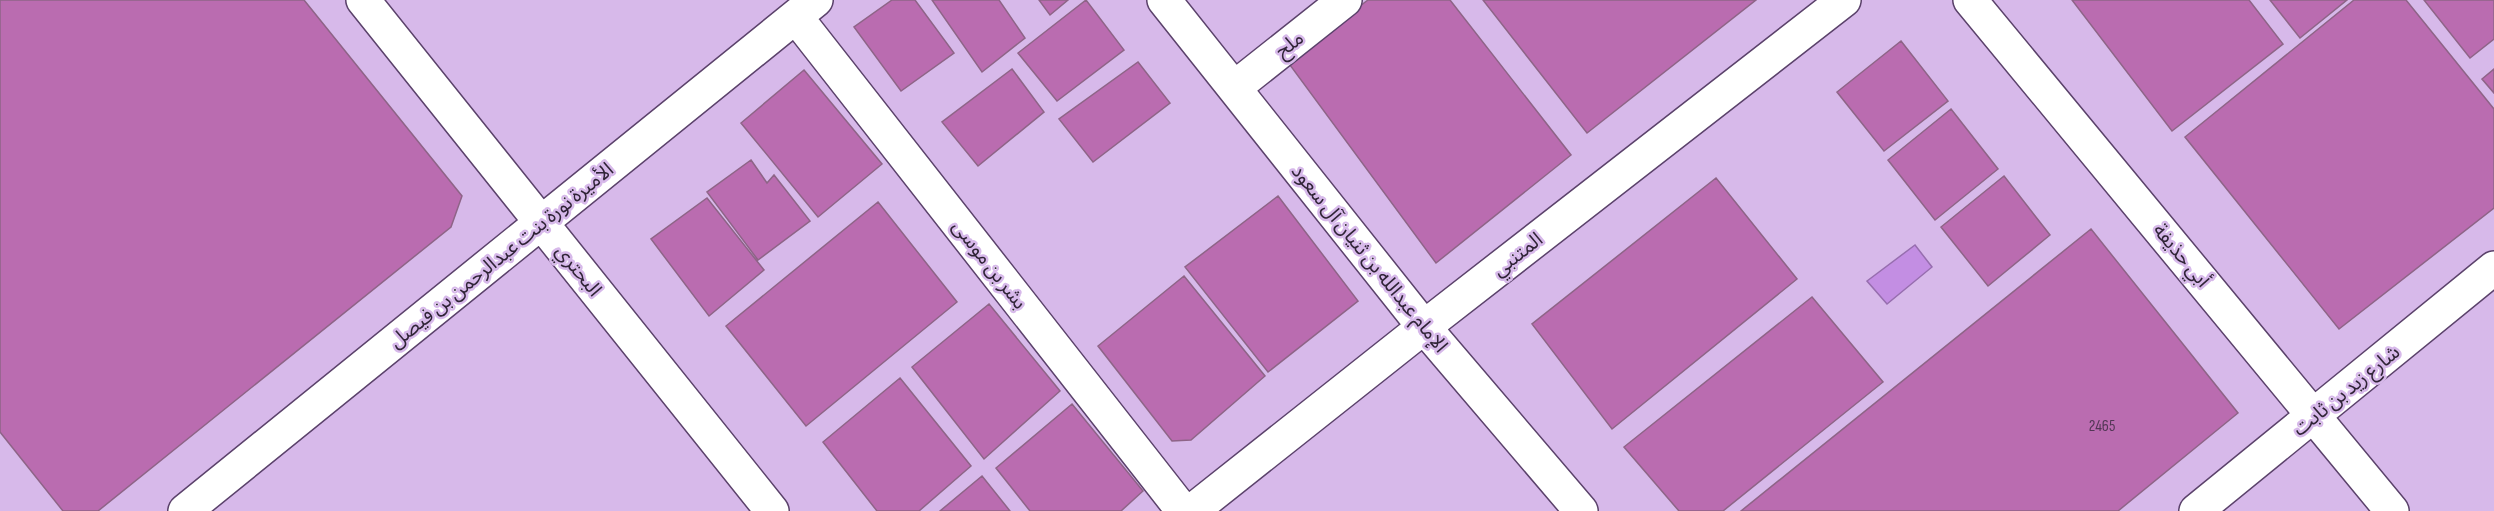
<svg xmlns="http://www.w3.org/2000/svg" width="2494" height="511" viewBox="0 0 2494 511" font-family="'Sofia Sans Condensed','Noto Sans Arabic',sans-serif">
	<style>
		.water { fill: #c38ee3; stroke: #976eaf; stroke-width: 1.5 }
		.building { fill: #ba6cb0; stroke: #8e6487; stroke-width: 1.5 }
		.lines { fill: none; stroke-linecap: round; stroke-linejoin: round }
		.minor-casing { stroke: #5b426b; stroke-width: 36 }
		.minor { stroke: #fff; stroke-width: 33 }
		.labels { text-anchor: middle; stroke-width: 5; stroke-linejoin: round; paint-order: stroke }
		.number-label { font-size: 16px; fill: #523655 }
		.street-label { font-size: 20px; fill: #302437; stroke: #d7b9ea }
	</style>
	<rect width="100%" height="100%" fill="#d7b9ea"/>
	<!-- water -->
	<path class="water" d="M 1915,245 L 1932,267 L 1887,304 L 1867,281 Z"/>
	<!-- building -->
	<path class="building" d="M 0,0 L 304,0 L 462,196 L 451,227 L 98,511 L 63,511 L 0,432 Z
		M 892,0 L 915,0 L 954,53 L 901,91 L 854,27 Z
		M 932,0 L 999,0 L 1025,38 L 982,72 Z
		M 1039,0 L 1068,0 L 1050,15 Z
		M 1086,0 L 1124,50 L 1057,101 L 1018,53 Z
		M 1368,0 L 1450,0 L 1571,155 L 1436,263 L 1287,61 Z
		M 1483,0 L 1756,0 L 1587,133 Z
		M 2072,0 L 2249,0 L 2283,44 L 2172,131 Z
		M 2270,0 L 2347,0 L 2300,38 Z
		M 2354,0 L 2406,0 L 2494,109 L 2494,208 L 2339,329 L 2185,137 Z
		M 2424,0 L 2494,0 L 2494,39 L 2470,58 Z
		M 1901,41 L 1948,101 L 1884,151 L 1837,92 Z
		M 1138,62 L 1170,103 L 1093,162 L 1059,119 Z
		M 1012,69 L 1044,112 L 978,166 L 942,122 Z
		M 2494,69 L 2494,93 L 2482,79 Z
		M 804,70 L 882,164 L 818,217 L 741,123 Z
		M 1951,109 L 1998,169 L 1935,220 L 1888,160 Z
		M 751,160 L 767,183 L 774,175 L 810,221 L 758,260 L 707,192 Z
		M 2004,176 L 2050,235 L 1988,286 L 1941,227 Z
		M 1716,178 L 1797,279 L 1612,429 L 1532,324 Z
		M 1278,196 L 1358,301 L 1268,372 L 1185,267 Z
		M 707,198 L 764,270 L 709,316 L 651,239 Z
		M 878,202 L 957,302 L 806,426 L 726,326 Z
		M 2091,229 L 2238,413 L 2118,511 L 1741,511 Z
		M 1184,276 L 1265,376 L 1191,440 L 1172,441 L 1098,346 Z
		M 1812,297 L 1883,382 L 1723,511 L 1679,511 L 1624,447 Z
		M 989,304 L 1060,391 L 984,459 L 912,367 Z
		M 900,378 L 971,466 L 919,511 L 877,511 L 823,442 Z
		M 1072,404 L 1143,491 L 1121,511 L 1030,511 L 996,468 Z
		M 982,476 L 1010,511 L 940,511 Z"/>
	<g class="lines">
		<!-- minor casing -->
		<g class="minor-casing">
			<path id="minor" d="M 363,0 L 772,511
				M 1164,0 L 1424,327 L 1581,511
				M 1970,0 L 2392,511
				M 796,17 L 1183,511
				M 1234,88 L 1345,0
				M 185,511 L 816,0
				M 1192,511 L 1424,327 L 1844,0
				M 2196,511 L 2494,268"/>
		</g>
		<!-- minor -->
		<use href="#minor" class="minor"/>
	</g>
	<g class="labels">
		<!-- number labels -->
		<g class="number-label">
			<text x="2102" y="431">2465</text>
		</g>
		<!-- street labels -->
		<g class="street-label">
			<text transform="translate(1289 44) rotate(-38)" y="7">ملح</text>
			<text transform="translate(1517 254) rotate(-38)" y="7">المتنبي</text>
			<text transform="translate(501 255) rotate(-39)" y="7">الأميرة نورة بنت عبدالرحمن بن فيصل</text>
			<text transform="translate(2182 255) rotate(50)" y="7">أبي حذيفة</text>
			<text transform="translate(1370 258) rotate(51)" y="7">الإمام عبدالله بن ثنيان آل سعود</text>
			<text transform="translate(990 264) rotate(52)" y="7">بشر بن موسى</text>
			<text transform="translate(579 270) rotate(51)" y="7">البحتري</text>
			<text transform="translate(2346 390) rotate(-39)" y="7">شارع زيد بن ثابت</text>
		</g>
	</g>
</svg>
